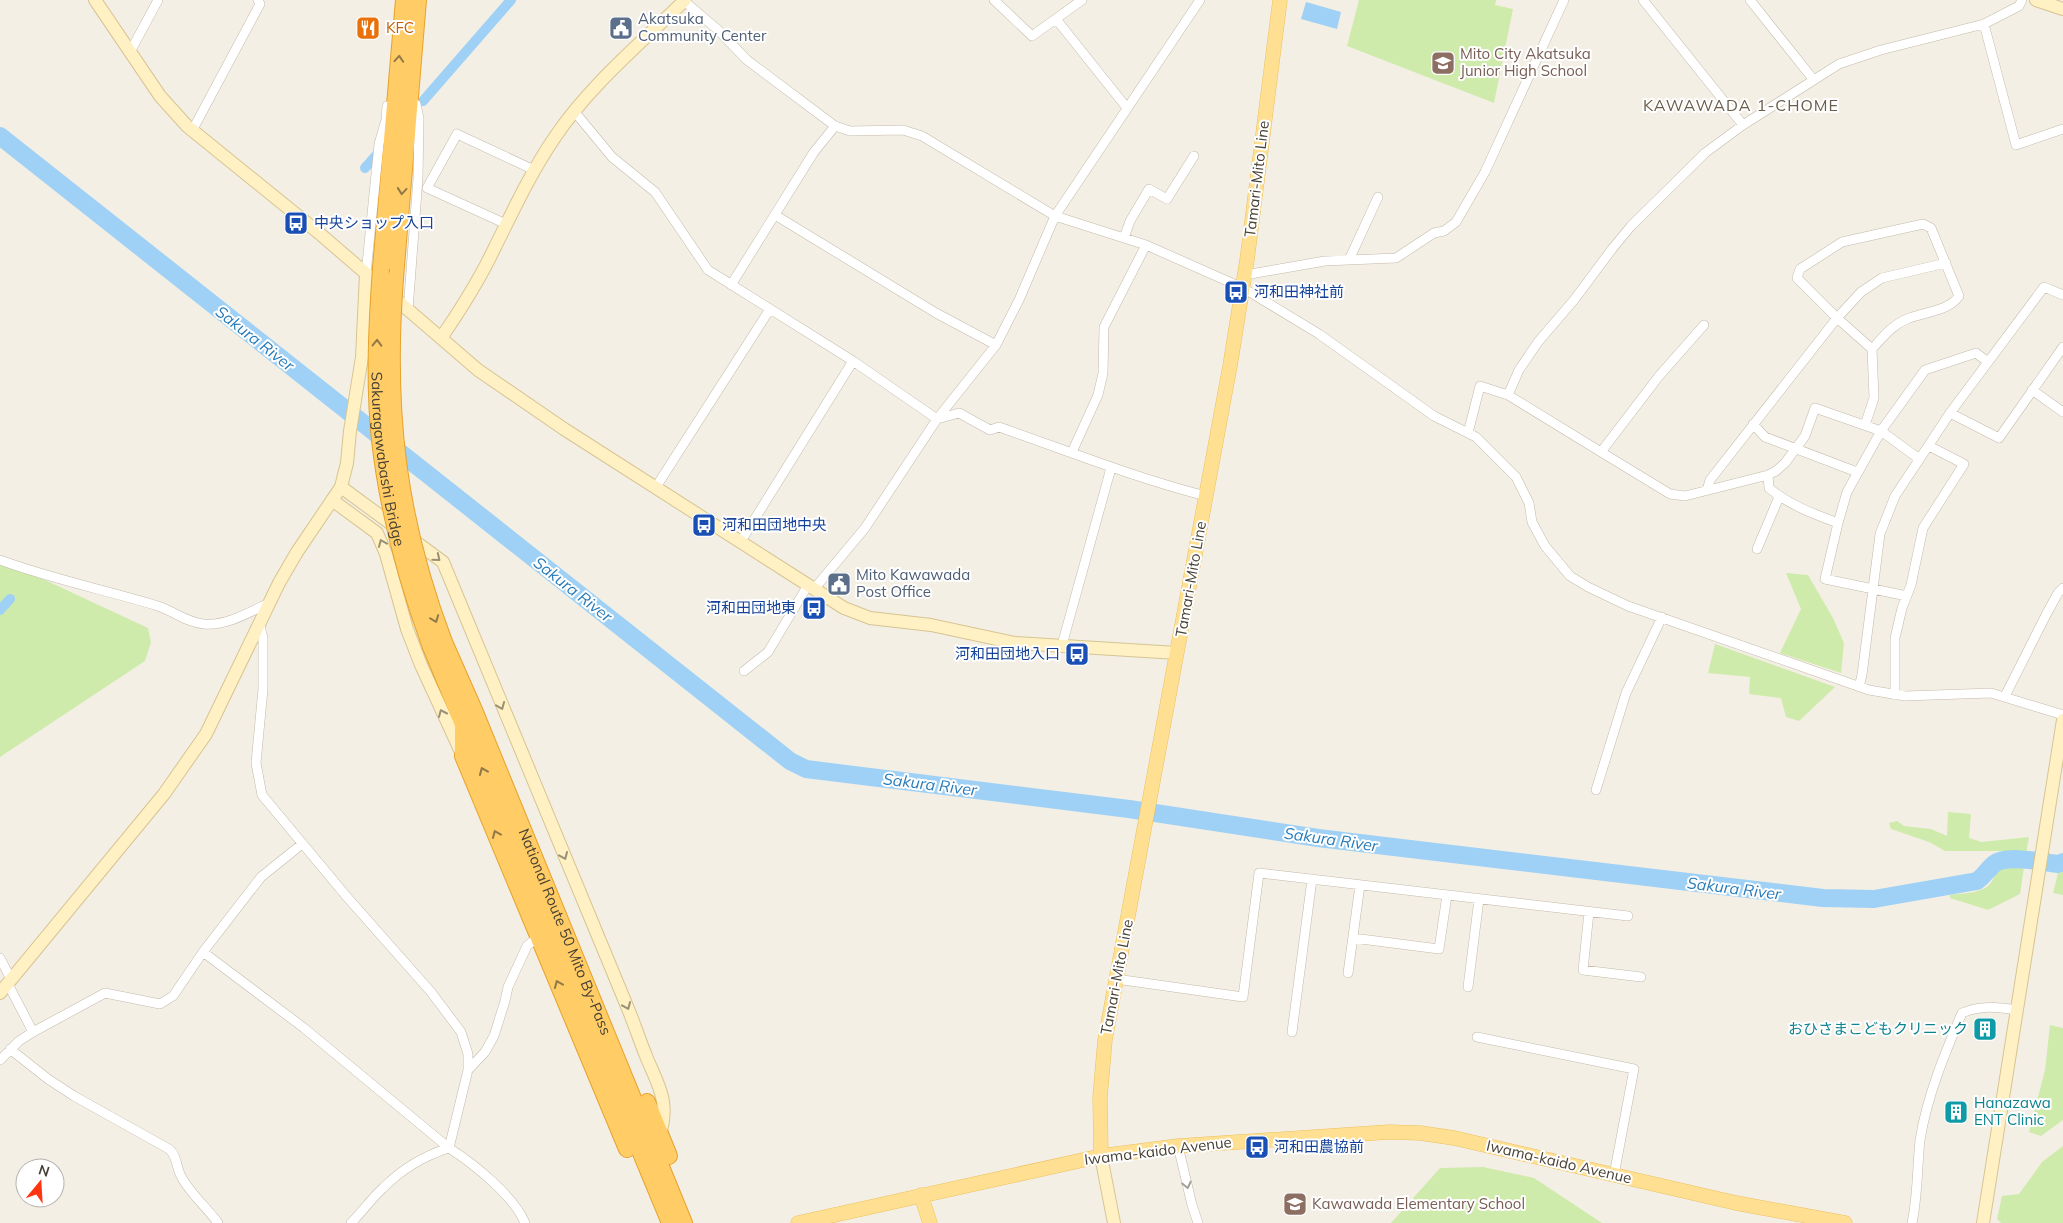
<svg xmlns="http://www.w3.org/2000/svg" width="2063" height="1223" viewBox="0 0 2063 1223" font-family="Mulish,'Noto Sans JP',sans-serif">
	<style>
		.green { fill: #ceebab }
		.water { fill: #9ed1f5 }
		.lines { fill: none; stroke-linecap: round; stroke-linejoin: round }
		.canal { stroke: #9ed1f5; stroke-width: 10 }
		.river { stroke: #9ed1f5; stroke-width: 18 }
		.street-casing { stroke: #c3baaa; stroke-width: 10 }
		.secondary-casing { stroke: #d7c492; stroke-width: 14 }
		.primary-casing { stroke: #ebc05c; stroke-width: 15 }
		.highway-casing { stroke: #e7a22c; stroke-width: 18 }
		.street { stroke: #fff; stroke-width: 9 }
		.secondary { stroke: #fff1c4; stroke-width: 12 }
		.primary { stroke: #ffe093; stroke-width: 14 }
		.highway { stroke: #ffcc65; stroke-width: 16 }
		.highway-bridge-casing { stroke: #e7a22c; stroke-width: 18; stroke-linecap: butt }
		.highway-bridge { stroke: #ffcc65; stroke-width: 16 }
		.oneway { stroke: #917848 }
		.oneway2 { stroke: #9a9075 }
		.oneway3 { stroke: #a3a09a }
		.labels { text-anchor: middle; stroke-width: 4; stroke-linejoin: round; paint-order: stroke }
		.service-label { font-size: 15px; fill: #4e5e75; stroke: #fff; text-anchor: start }
		.food-label { font-size: 15px; fill: #c56008; stroke: #fff; text-anchor: start }
		.education-label { font-size: 15px; fill: #785e54; stroke: #fff; text-anchor: start }
		.street-label { font-size: 15px; fill: #474034; stroke: #fff }
		.transit-label { font-size: 15px; fill: #164399; stroke: #fff; text-anchor: start }
		.culture-label { font-size: 15px; fill: #0d838f; stroke: #fff; text-anchor: end }
		.neighbourhood-label { font-size: 16px; letter-spacing: 1px; fill: #6a5e4b; stroke: #fff }
		.water-label { font-size: 16px; font-style: italic; fill: #277bb9; stroke: #fff }
	</style>
	<rect width="100%" height="100%" fill="#f4efe5"/>
	<!-- green -->
	<path class="green" d="M 1359,0 L 1496,0 L 1495,5 L 1513,9 L 1494,103 L 1347,46 Z
		M 0,559 L 148,628 L 151,642 L 145,661 L 0,757 Z
		M 1786,573 L 1808,575 L 1833,618 L 1844,643 L 1841,673 L 1780,653 L 1801,609 Z
		M 1715,644 L 1835,687 L 1799,721 L 1786,717 L 1781,698 L 1749,694 L 1750,677 L 1708,673 Z
		M 1948,812 L 1971,814 L 1969,838 L 1982,842 L 2029,837 L 2026,854 L 2011,851 L 1945,851 L 1929,842 L 1891,829 L 1889,823 L 1897,821 L 1904,826 L 1931,829 L 1947,836 Z
		M 2002,865 L 2024,867 L 2020,894 L 1988,910 L 1950,898 L 1950,895 C 1962,893 1985,894 1992,881 C 1996,875 1995,869 2002,865 Z
		M 2063,872 L 2063,895 L 2053,893 L 2058,873 Z
		M 2050,1025 L 2063,1028 L 2063,1120 L 2041,1136 L 2029,1132 L 2045,1070 Z
		M 2063,1146 L 2063,1223 L 2001,1223 L 1997,1219 L 2002,1196 L 2019,1194 L 2042,1162 Z
		M 1483,1167 L 1534,1178 L 1602,1223 L 1391,1223 L 1440,1168 Z"/>
	<!-- water -->
	<path class="water" d="M 1306,2 L 1341,12 L 1337,29 L 1301,19 Z"/>
	<g class="lines">
		<!-- canal -->
		<path class="canal" d="M 423,101 L 511,0
			M 365,168 L 380,151
			M 0,610 L 10,599"/>
		<!-- river -->
		<path class="river" d="M 0,136 L 790,761 L 806,769 L 1129,809 L 1318,838 L 1823,898 L 1874,899 L 1977,881 C 1984,876 1988,869 1994,864 C 2006,854 2042,862 2058,864 L 2063,862"/>
		<!-- street casing -->
		<g class="street-casing">
			<path id="street" d="M 683,0 L 718,30 L 747,60 L 835,126 L 850,131 L 903,130 L 922,136 L 1055,216 L 1146,245 L 1243,288 L 1319,334 L 1434,416 L 1476,437 L 1516,477 L 1529,503 L 1532,522 L 1545,546 L 1570,576 L 1588,587 L 1628,606 L 1869,690 L 1905,696 L 1991,693 L 2063,715
				M 994,0 L 1032,36 L 1082,0
				M 1643,0 L 1743,125
				M 1750,0 L 1813,79
				M 1056,19 L 1127,108
				M 1984,24 L 2016,145 L 2063,129
				M 130,52 L 158,0
				M 574,111 L 612,157 L 655,192 L 708,270 L 853,361 L 937,419 L 959,413 L 990,430 L 999,427 C 1068,451 1135,478 1206,496
				M 192,131 L 260,4 L 258,0
				M 775,215 L 936,313 L 996,345
				M 506,224 L 427,188 L 457,134 L 534,170
				M 1124,238 L 1130,221 L 1149,189 L 1167,199 L 1194,156
				M 1349,260 L 1378,197
				M 366,274 L 379,144 L 386,120 L 387,106
				M 1245,275 L 1325,261 L 1396,258 L 1434,233 L 1444,231 L 1456,222 L 1485,172 L 1564,0
				M 731,285 L 814,152 L 835,126
				M 408,310 L 418,178 L 419,119 L 416,104 L 411,101
				M 2032,390 L 2063,412
				M 1508,395 L 1601,452 L 1659,376 L 1704,325
				M 1950,413 L 1999,438 L 2063,347
				M 1753,424 L 1765,437 L 1857,472
				M 1865,425 L 1874,398 L 1872,349 L 1837,318 L 1797,278 L 1800,269 L 1842,242 L 1923,224 L 1931,228 L 1959,296 C 1949,311 1924,312 1907,319 C 1892,325 1883,337 1872,349
				M 1468,433 L 1480,386 L 1508,395 L 1519,370 L 1538,342 L 1574,300 L 1612,249 L 1631,226 L 1705,153 L 1743,125 L 1839,64 L 1881,50 L 1984,24 L 2019,6 L 2022,0
				M 1072,452 L 1098,395 L 1103,373 L 1104,327 L 1146,245
				M 1601,452 L 1670,494 L 1685,496 L 1768,475 L 1776,471 L 1785,463 L 1805,436 L 1815,408 L 1881,431 L 1918,458
				M 1768,475 L 1769,488 C 1789,505 1814,514 1838,523
				M 656,487 L 770,309
				M 1707,490 L 1710,480 L 1837,318 L 1861,292 L 1882,278 L 1946,263
				M 741,541 L 853,361
				M 1757,549 L 1779,497
				M 0,560 C 51,579 106,590 158,606 C 173,611 188,623 204,624 C 226,626 250,612 269,603
				M 814,589 L 865,528 L 937,419 L 996,345 L 1019,300 L 1055,216 L 1200,0
				M 1907,596 L 1825,579 L 1838,523 L 1847,492 L 1881,431 L 1925,370 L 1976,353 L 1988,362
				M 259,623 L 263,638 L 263,689 L 256,763 L 262,795 L 347,897 L 431,992 L 461,1032 L 468,1054 L 468,1070 L 449,1148
				M 1062,645 L 1111,468
				M 744,671 L 768,652 L 808,585
				M 1859,687 L 1862,675 L 1880,534 L 1895,496 L 1950,413 L 2044,287 L 2063,295
				M 1895,695 L 1895,638 L 1902,608 L 1911,585 L 1923,528 L 1964,464 L 1929,446
				M 2005,696 L 2047,613 L 2058,593 L 2063,588
				M 1596,790 L 1626,693 L 1662,617
				M 1589,912 L 1583,970 L 1641,977
				M 1353,938 L 1439,949 L 1447,895
				M 203,952 L 304,1028 L 449,1148 C 474,1164 514,1196 525,1223
				M 0,958 L 11,979
				M 1348,973 L 1360,885
				M 1116,979 L 1243,997 L 1259,873 L 1628,916
				M 8,984 L 33,1032
				M 1468,987 L 1479,899
				M 1292,1032 L 1312,879
				M 1477,1037 L 1634,1069 L 1614,1175
				M 10,1049 L 48,1079 L 74,1096 L 169,1149 C 177,1156 176,1165 180,1174 C 188,1192 206,1206 218,1223
				M 0,1060 L 19,1041 L 33,1032 L 105,993 L 160,1004 L 173,996 L 203,952 L 261,877 L 302,844
				M 468,1070 L 485,1052 L 494,1036 L 505,1001 L 508,987 L 527,946 L 539,936
				M 1178,1146 L 1192,1205 L 1198,1223
				M 351,1223 C 362,1212 371,1199 383,1188 C 402,1169 423,1156 449,1148
				M 1912,1223 C 1918,1195 1917,1167 1920,1140 C 1927,1096 1945,1053 1962,1013 C 1981,1005 1996,1007 2017,1010"/>
		</g>
		<!-- secondary casing -->
		<g class="secondary-casing">
			<path id="secondary" d="M 95,0 L 160,96 L 187,126 L 319,233 L 478,370 L 564,429 L 844,608 L 870,618 L 931,625 L 1015,643 L 1177,653
				M 2036,0 L 2063,9
				M 441,338 C 461,309 480,279 495,247 C 514,209 531,172 555,137 C 590,85 640,44 685,0
				M 341,487 L 443,562 L 629,1011 C 635,1026 640,1041 646,1056 C 658,1085 670,1101 660,1134
				M 332,500 L 377,533 L 386,554 L 407,629 L 421,665 L 462,754
				M 0,993 L 164,794 L 206,734 L 279,583 L 297,552 L 341,487 L 347,463 L 350,431 L 362,357 L 366,274
				M 1101,1156 L 1114,1223
				M 1983,1223 L 2063,720"/>
		</g>
		<!-- primary casing -->
		<g class="primary-casing">
			<path id="primary" d="M 1101,1156 L 1100,1097 L 1105,1040 L 1230,366 L 1247,260 L 1280,0
				M 921,1195 L 930,1223
				M 798,1223 L 1101,1156 L 1178,1146 L 1389,1132 L 1420,1133 L 1454,1138 L 1736,1203 L 1845,1223"/>
		</g>
		<!-- highway casing -->
		<g class="highway-casing">
			<g id="highway">
				<path d="M 381,268 L 404,0"/>
				<path d="M 395,278 L 418,0"/>
				<path id="s1" d="M 444,642 L 474,710 L 684,1223"/>
				<path d="M 431,647 L 670,1223"/>
				<path d="M 463,729 L 463,756 L 627,1149"/>
				<path d="M 647,1102 L 669,1156"/>
			</g>
		</g>
		<!-- street -->
		<use href="#street" class="street"/>
		<!-- secondary -->
		<use href="#secondary" class="secondary"/>
		<!-- primary -->
		<use href="#primary" class="primary"/>
		<!-- highway -->
		<use href="#highway" class="highway"/>
		<!-- highway-bridge casing -->
		<g class="highway-bridge-casing">
			<g id="highway-bridge">
				<path id="s2" d="M 381,268 C 377,325 374,383 380,440 C 388,511 406,579 431,647"/>
				<path d="M 395,278 C 385,410 397,518 444,642"/>
			</g>
		</g>
		<!-- highway-bridge -->
		<use href="#highway-bridge" class="highway-bridge"/>
	</g>
	<!-- one-way arrows -->
	<defs><path id="oneway-chevron" d="M-2-3.5L2.5 0L-2 3.5" fill="none" stroke-width="1.6" stroke-linecap="round" stroke-linejoin="round" transform="scale(1.25)"/></defs>
	<g class="oneway">
		<use href="#oneway-chevron" transform="translate(399 59) rotate(-86)"/>
		<use href="#oneway-chevron" transform="translate(402 191) rotate(95)"/>
		<use href="#oneway-chevron" transform="translate(377 343) rotate(-89)"/>
		<use href="#oneway-chevron" transform="translate(435 619) rotate(69)"/>
		<use href="#oneway-chevron" transform="translate(483 771) rotate(-113)"/>
		<use href="#oneway-chevron" transform="translate(496 834) rotate(-113)"/>
		<use href="#oneway-chevron" transform="translate(558 984) rotate(-113)"/>
	</g>
	<g class="oneway2">
		<use href="#oneway-chevron" transform="translate(382 543) rotate(-113)"/>
		<use href="#oneway-chevron" transform="translate(437 558) rotate(39)"/>
		<use href="#oneway-chevron" transform="translate(501 706) rotate(68)"/>
		<use href="#oneway-chevron" transform="translate(442 713) rotate(-114)"/>
		<use href="#oneway-chevron" transform="translate(564 856) rotate(67)"/>
		<use href="#oneway-chevron" transform="translate(627 1006) rotate(67)"/>
	</g>
	<use class="oneway3" href="#oneway-chevron" transform="translate(1187 1185) rotate(77)"/>
	<!-- icons -->
	<defs>
		<g id="restaurant-square" transform="scale(1.25)"><rect x="-9" y="-9" width="18" height="18" rx="4" fill="#e8710a" stroke="#fff"/><path d="M-5-6h1v4h1v-4h1v4h1v-4h1v5L-1.5 .5V6h-2V.5L-5-1ZM5-6V6H3V1.5H1.5Q1.5-4 5-6Z" fill="#fff"/></g>
		<g id="civic-square" transform="scale(1.25)"><rect x="-9" y="-9" width="18" height="18" rx="4" fill="#5c6f8a" stroke="#fff"/><path d="M-.6-6.5H3V-4.5H.6V-3L4-1V1h2V6H-6V1h2V-1L-.6-3ZM-1.2 2.5V6h2.4V2.5Z" fill="#fff"/></g>
		<g id="school-square" transform="scale(1.25)"><rect x="-9" y="-9" width="18" height="18" rx="4" fill="#8d6e63" stroke="#fff"/><path d="M0-5L7-2L0 1L-7-2ZM-4 1L0 2.5L4 1V4Q0 6-4 4Z" fill="#fff"/></g>
		<g id="bus-square" transform="scale(1.25)"><rect x="-9" y="-9" width="18" height="18" rx="4" fill="#1a4fb4" stroke="#fff"/><path d="M-5-6H5V4H4V6H2V4H-2V6H-4V4H-5ZM-3.5-4V0h7V-4ZM-3.5 1.2v1.5H-2V1.2ZM2 1.2v1.5H3.5V1.2Z" fill="#fff"/></g>
		<g id="building-square" transform="scale(1.25)"><rect x="-9" y="-9" width="18" height="18" rx="4" fill="#0f9aa8" stroke="#fff"/><path d="M-4-6H4V6H1V3H-1V6H-4ZM-2.5-4.3h1.7v1.8h-1.7ZM.8-4.3h1.7v1.8H.8ZM-2.5-1h1.7V.8h-1.7ZM.8-1h1.7V.8H.8Z" fill="#fff"/></g>
	</defs>
	<g fill-rule="evenodd">
		<use href="#restaurant-square" x="368" y="28"/>
		<use href="#civic-square" x="621" y="28"/>
		<use href="#school-square" x="1443" y="63"/>
		<use href="#bus-square" x="296" y="223"/>
		<use href="#bus-square" x="1236" y="292"/>
		<use href="#bus-square" x="704" y="525"/>
		<use href="#civic-square" x="839" y="584"/>
		<use href="#bus-square" x="814" y="608"/>
		<use href="#bus-square" x="1077" y="654"/>
		<use href="#building-square" x="1985" y="1029"/>
		<use href="#building-square" x="1956" y="1112"/>
		<use href="#bus-square" x="1257" y="1147"/>
		<use href="#school-square" x="1295" y="1204"/>
	</g>
	<g class="labels">
		<!-- service labels -->
		<g class="service-label">
			<text x="638" y="24">Akatsuka<tspan x="638" dy="17">Community Center</tspan></text>
			<text x="856" y="580">Mito Kawawada<tspan x="856" dy="17">Post Office</tspan></text>
		</g>
		<!-- food labels -->
		<g class="food-label">
			<text x="386" y="33">KFC</text>
		</g>
		<!-- education labels -->
		<g class="education-label">
			<text x="1460" y="59">Mito City Akatsuka<tspan x="1460" dy="17">Junior High School</tspan></text>
			<text x="1312" y="1209">Kawawada Elementary School</text>
		</g>
		<!-- street labels -->
		<g class="street-label">
			<text transform="translate(1257 179) rotate(-83)" y="5">Tamari-Mito Line</text>
			<text dy="5" stroke="none"><textPath href="#s2" startOffset="192">Sakuragawabashi Bridge</textPath></text>
			<text transform="translate(1191 579) rotate(-80)" y="5">Tamari-Mito Line</text>
			<text dy="5" stroke="none"><textPath href="#s1" startOffset="314">National Route 50 Mito By-Pass</textPath></text>
			<text transform="translate(1117 977) rotate(-79)" y="5">Tamari-Mito Line</text>
			<text transform="translate(1158 1151) rotate(-7)" y="5">Iwama-kaido Avenue</text>
			<text transform="translate(1559 1162) rotate(13)" y="5">Iwama-kaido Avenue</text>
		</g>
		<!-- transit labels -->
		<g class="transit-label">
			<text x="314" y="228">中央ショップ入口</text>
			<text x="1254" y="297">河和田神社前</text>
			<text x="722" y="530">河和田団地中央</text>
			<text x="796" y="613" text-anchor="end">河和田団地東</text>
			<text x="1060" y="659" text-anchor="end">河和田団地入口</text>
			<text x="1274" y="1152">河和田農協前</text>
		</g>
		<!-- culture labels -->
		<g class="culture-label">
			<text x="1968" y="1034">おひさまこどもクリニック</text>
			<text x="1974" y="1108" text-anchor="start">Hanazawa<tspan x="1974" dy="17">ENT Clinic</tspan></text>
		</g>
		<!-- neighbourhood labels -->
		<g class="neighbourhood-label">
			<text x="1741" y="111">KAWAWADA 1-CHOME</text>
		</g>
		<!-- water labels -->
		<g class="water-label">
			<text transform="translate(255 338) rotate(38)" y="6">Sakura River</text>
			<text transform="translate(573 589) rotate(38)" y="6">Sakura River</text>
			<text transform="translate(930 784) rotate(7)" y="6">Sakura River</text>
			<text transform="translate(1331 839) rotate(8)" y="6">Sakura River</text>
			<text transform="translate(1734 888) rotate(7)" y="6">Sakura River</text>
		</g>
	</g>
	<!-- north arrow -->
	<g transform="translate(40 1183) rotate(18)"><circle r="24" fill="#ffffff" stroke="#b5b3ae"/>
	<path d="M0-4L9 19L0 12L-9 19Z" fill="#ff3511"/>
	<text y="-8" font-size="14" font-weight="bold" text-anchor="middle" fill="#474034">N</text>
	</g>
</svg>
